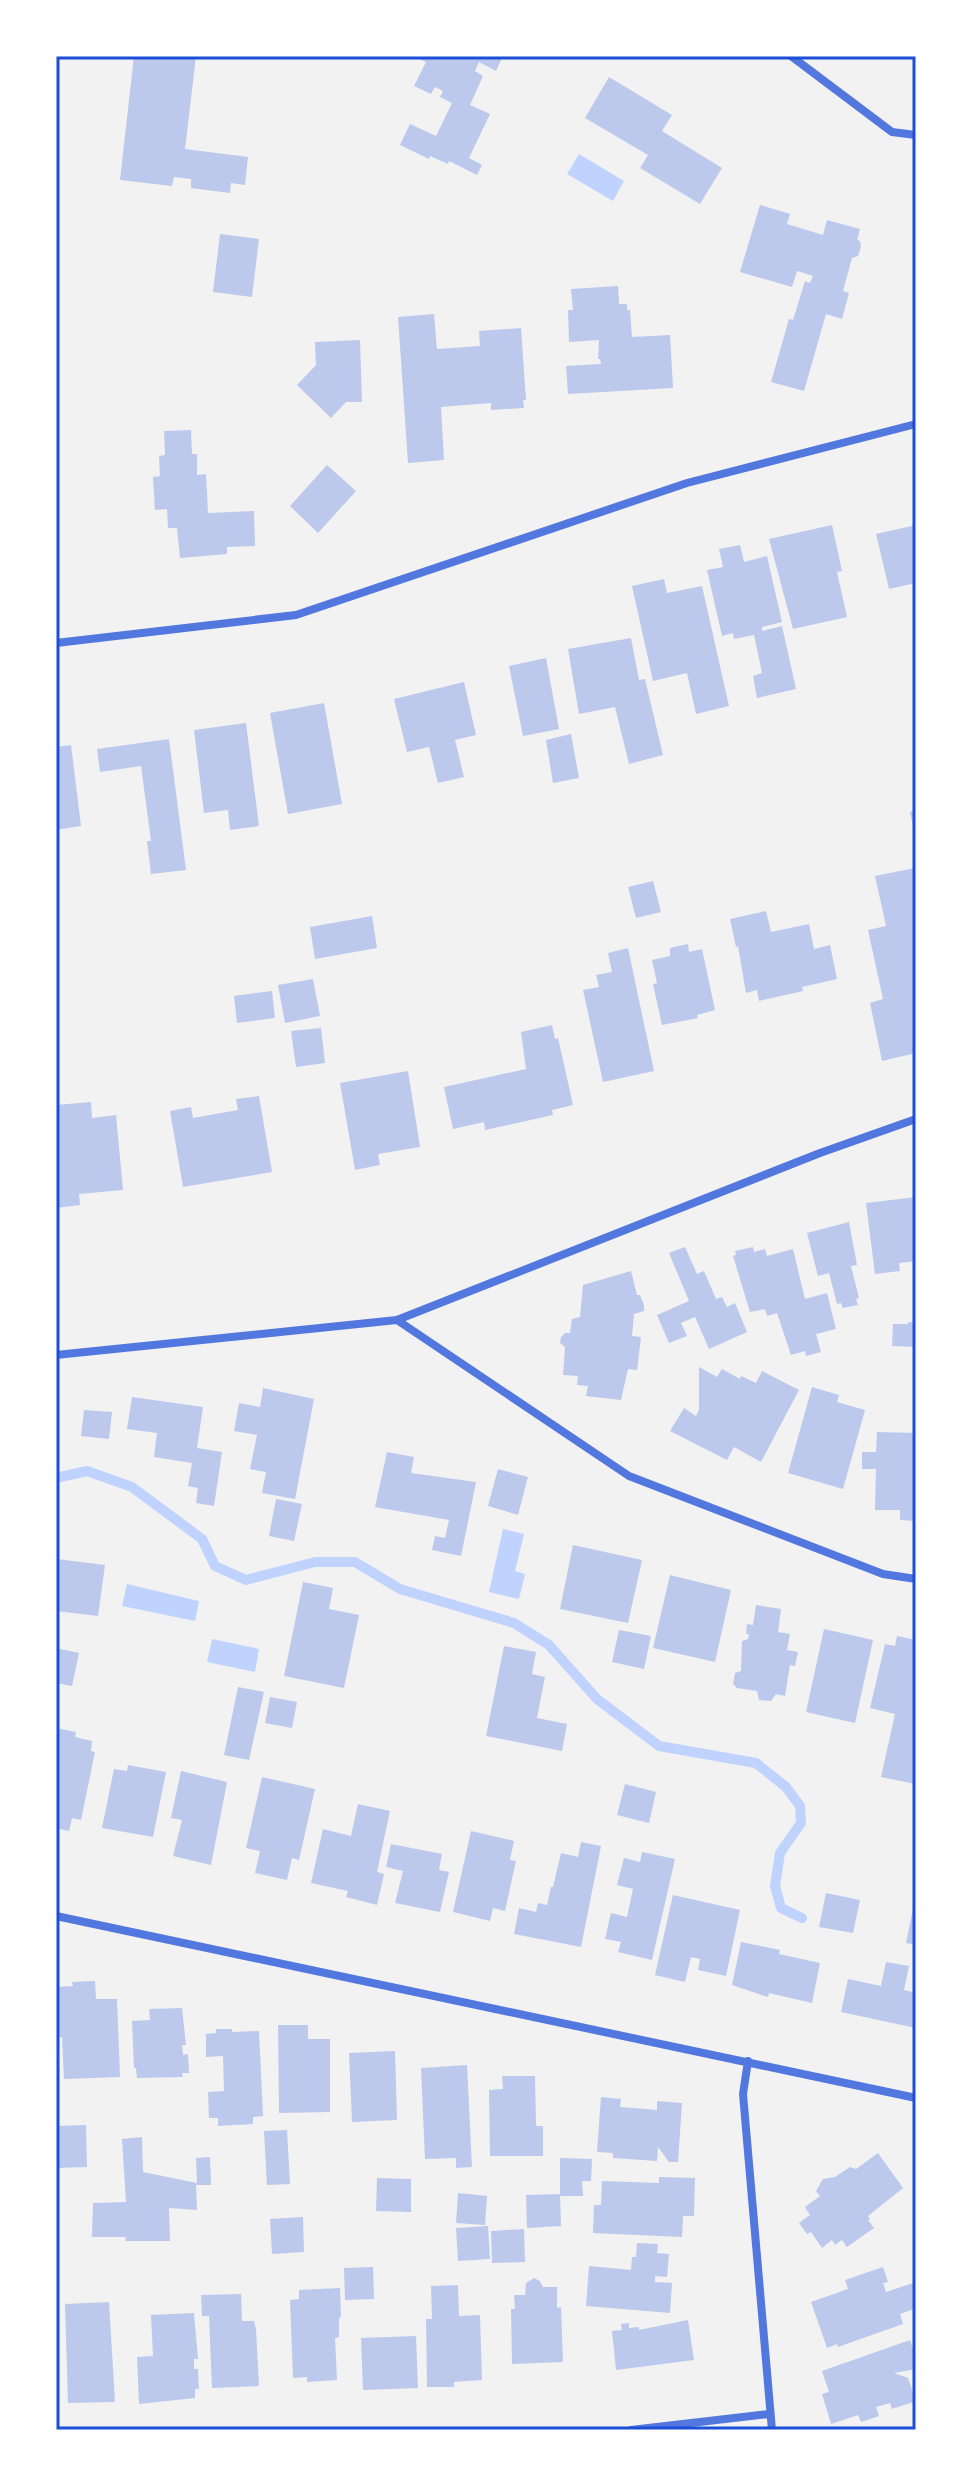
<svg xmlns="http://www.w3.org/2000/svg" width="972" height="2486" viewBox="0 0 972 2486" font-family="Jost,sans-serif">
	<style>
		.water { fill: #bfd3fe }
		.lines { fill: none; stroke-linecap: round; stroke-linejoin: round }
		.stream { stroke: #bfd3fe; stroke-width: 10 }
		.building { fill: #bdc9ec }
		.minor { stroke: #5277de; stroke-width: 8 }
		.neatline { fill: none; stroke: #1d4ed8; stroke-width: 3 }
	</style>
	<rect width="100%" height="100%" fill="#f2f2f2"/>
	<!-- water -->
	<path class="water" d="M 579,154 L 624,181 L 613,201 L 567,174 Z
		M 503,1529 L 524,1534 L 515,1571 L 525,1574 L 519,1599 L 489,1592 Z
		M 127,1584 L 199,1601 L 195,1621 L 122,1606 Z
		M 212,1639 L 259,1649 L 255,1672 L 207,1662 Z"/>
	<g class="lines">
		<!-- stream -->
		<path class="stream" d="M 56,1478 L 87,1471 L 132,1487 L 202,1539 L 215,1566 L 246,1580 L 315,1562 L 355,1562 L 400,1589 L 514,1623 L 549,1645 L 597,1699 L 659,1746 L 756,1763 L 786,1787 L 800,1806 L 801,1823 L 780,1853 L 775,1886 L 781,1908 L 802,1918"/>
	</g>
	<!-- building -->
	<path class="building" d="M 134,56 L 196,56 L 185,149 L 248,157 L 245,185 L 231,183 L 230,193 L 191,188 L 191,179 L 174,177 L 172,186 L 120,180 Z
		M 413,56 L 503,56 L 496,71 L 479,62 L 475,71 L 483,76 L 470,105 L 490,114 L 469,158 L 482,165 L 477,175 L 449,161 L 448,164 L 430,156 L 429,159 L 400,145 L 410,124 L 436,136 L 452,103 L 440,97 L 443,91 L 435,87 L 431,94 L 414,86 L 426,62 Z
		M 609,77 L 672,115 L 662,131 L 722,168 L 700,204 L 640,168 L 648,155 L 585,118 Z
		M 760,205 L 790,214 L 787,224 L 823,235 L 827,220 L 860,229 L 857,240 L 860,241 L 861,247 L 858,256 L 852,258 L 843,291 L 849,293 L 842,319 L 826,314 L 804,391 L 771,382 L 789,319 L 793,320 L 805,281 L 810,283 L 813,276 L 797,271 L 792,287 L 740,272 Z
		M 220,234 L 259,239 L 252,297 L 213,292 Z
		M 618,286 L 619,304 L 627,304 L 627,310 L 630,310 L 632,337 L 670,335 L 673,388 L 568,394 L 566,366 L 601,364 L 600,359 L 598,359 L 599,340 L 569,342 L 568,310 L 573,310 L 571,289 Z
		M 434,314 L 437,349 L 480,346 L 479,331 L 521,328 L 526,400 L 523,400 L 524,408 L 491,410 L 491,403 L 441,407 L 444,460 L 408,463 L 398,317 Z
		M 360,340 L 362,402 L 346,402 L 331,418 L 297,385 L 316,365 L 315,342 Z
		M 191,430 L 192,454 L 197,454 L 197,475 L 206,474 L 208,513 L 254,511 L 255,546 L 227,547 L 227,554 L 180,558 L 177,528 L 168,528 L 167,509 L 155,510 L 153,477 L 160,476 L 159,456 L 165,455 L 164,431 Z
		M 327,465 L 356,491 L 318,533 L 290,506 Z
		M 832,525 L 842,571 L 837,572 L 847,617 L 793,629 L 769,539 Z
		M 916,525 L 916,583 L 889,589 L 876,534 Z
		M 740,545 L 744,562 L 767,556 L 782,622 L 762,627 L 762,631 L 782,626 L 796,689 L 757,698 L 753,676 L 762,673 L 754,635 L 734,639 L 733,633 L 722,636 L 707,570 L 723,567 L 719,549 Z
		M 664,579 L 667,593 L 702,586 L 729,706 L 696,714 L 687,673 L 653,681 L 632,586 Z
		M 631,638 L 639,680 L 645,679 L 663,755 L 629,764 L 615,707 L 579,714 L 568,649 Z
		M 546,658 L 559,729 L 523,736 L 509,666 Z
		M 464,682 L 476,735 L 455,740 L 464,777 L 438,783 L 429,747 L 407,752 L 394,699 Z
		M 324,703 L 342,804 L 288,814 L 270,713 Z
		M 246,723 L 259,826 L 230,830 L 228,810 L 204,813 L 194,730 Z
		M 571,734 L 579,778 L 553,783 L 546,740 Z
		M 169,739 L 186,870 L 151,874 L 147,841 L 151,841 L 141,766 L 100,772 L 97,749 Z
		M 71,745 L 81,826 L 56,830 L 56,747 Z
		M 916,810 L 916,834 L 915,835 L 910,812 Z
		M 915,868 L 916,1053 L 882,1061 L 870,1003 L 883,999 L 868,930 L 886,926 L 875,876 Z
		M 653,881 L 661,912 L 636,918 L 628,887 Z
		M 766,911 L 771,932 L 809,924 L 814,949 L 830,945 L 837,979 L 802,987 L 803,991 L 759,1001 L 757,990 L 746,993 L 738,946 L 736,947 L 730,919 Z
		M 372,916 L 377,948 L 315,959 L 310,927 Z
		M 688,944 L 689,952 L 702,949 L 715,1010 L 697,1015 L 698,1018 L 662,1025 L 653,984 L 657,983 L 652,960 L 670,956 L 670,948 Z
		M 628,948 L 654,1071 L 603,1082 L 583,990 L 599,987 L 596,975 L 612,972 L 608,953 Z
		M 313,979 L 320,1016 L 285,1023 L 278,985 Z
		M 272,991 L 275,1018 L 237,1023 L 234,996 Z
		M 552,1025 L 555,1039 L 558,1038 L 573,1105 L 552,1110 L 553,1115 L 485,1130 L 484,1122 L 453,1129 L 444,1087 L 526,1069 L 521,1032 Z
		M 321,1028 L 325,1063 L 296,1067 L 291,1031 Z
		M 408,1071 L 420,1147 L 378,1154 L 380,1165 L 355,1170 L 340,1083 Z
		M 259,1096 L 272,1172 L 183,1187 L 170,1111 L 191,1107 L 193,1118 L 238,1110 L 236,1099 Z
		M 91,1102 L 92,1118 L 116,1115 L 123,1190 L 79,1194 L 80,1205 L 56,1208 L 56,1105 Z
		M 916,1197 L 916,1261 L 899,1263 L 900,1271 L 875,1274 L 866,1203 Z
		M 849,1222 L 857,1265 L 851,1266 L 859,1298 L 856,1299 L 858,1305 L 843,1308 L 841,1303 L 837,1304 L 829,1273 L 818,1276 L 807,1233 Z
		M 685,1247 L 697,1274 L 704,1271 L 716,1299 L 722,1297 L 727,1307 L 735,1303 L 747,1332 L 709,1349 L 695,1317 L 681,1323 L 687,1336 L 669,1343 L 657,1315 L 689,1301 L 669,1253 Z
		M 753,1247 L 754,1252 L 765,1249 L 767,1256 L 793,1249 L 805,1299 L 827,1293 L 836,1329 L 816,1334 L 821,1352 L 806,1356 L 805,1351 L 791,1355 L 777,1313 L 767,1316 L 765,1309 L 750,1312 L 733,1256 L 736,1255 L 735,1251 Z
		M 631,1271 L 637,1295 L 640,1295 L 644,1305 L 644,1311 L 634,1314 L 632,1336 L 641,1337 L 637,1370 L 628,1369 L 621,1400 L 586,1396 L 588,1386 L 577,1385 L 578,1376 L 563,1375 L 565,1347 L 560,1343 L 561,1337 L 565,1333 L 570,1333 L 572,1319 L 580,1317 L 583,1285 Z
		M 908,1322 L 916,1323 L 916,1347 L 892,1346 L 893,1324 L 908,1324 Z
		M 699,1367 L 717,1377 L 722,1369 L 740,1379 L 741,1376 L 756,1383 L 762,1371 L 799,1390 L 761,1462 L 734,1447 L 727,1460 L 670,1431 L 684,1408 L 696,1416 L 699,1410 Z
		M 812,1387 L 839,1395 L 837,1402 L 865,1410 L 843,1489 L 788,1473 Z
		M 263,1388 L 314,1399 L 295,1499 L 262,1493 L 266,1472 L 250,1469 L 257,1435 L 234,1431 L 239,1403 L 260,1407 Z
		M 132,1397 L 203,1407 L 197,1448 L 222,1452 L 214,1506 L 196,1503 L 198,1488 L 188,1486 L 192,1463 L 154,1457 L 157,1433 L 127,1429 Z
		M 84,1410 L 112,1412 L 109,1439 L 81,1436 Z
		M 877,1432 L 916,1433 L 916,1521 L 900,1520 L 900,1510 L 875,1510 L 876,1469 L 862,1469 L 862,1452 L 876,1452 Z
		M 387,1452 L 414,1457 L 411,1473 L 476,1482 L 461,1556 L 432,1550 L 435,1536 L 445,1538 L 449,1520 L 375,1507 Z
		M 498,1469 L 528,1477 L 518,1515 L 488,1506 Z
		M 276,1499 L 302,1504 L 294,1541 L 269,1536 Z
		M 573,1545 L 642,1560 L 628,1623 L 560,1609 Z
		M 57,1559 L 105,1565 L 98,1616 L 56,1611 Z
		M 670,1575 L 731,1590 L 715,1662 L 653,1648 Z
		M 303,1582 L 333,1588 L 329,1609 L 359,1615 L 344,1688 L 284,1676 Z
		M 756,1605 L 781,1609 L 778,1632 L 790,1634 L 787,1650 L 798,1652 L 795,1666 L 790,1665 L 785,1696 L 776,1694 L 771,1701 L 759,1700 L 757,1691 L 737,1688 L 733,1684 L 735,1673 L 741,1671 L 742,1641 L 748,1639 L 749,1634 L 746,1634 L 747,1624 L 753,1625 Z
		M 824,1629 L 873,1640 L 855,1723 L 806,1712 Z
		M 619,1630 L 651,1636 L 644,1669 L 612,1662 Z
		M 897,1636 L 916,1640 L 915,1784 L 881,1777 L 895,1714 L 870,1708 L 885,1644 L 895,1646 Z
		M 504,1646 L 536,1652 L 532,1674 L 545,1677 L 537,1718 L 567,1724 L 562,1751 L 486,1736 Z
		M 56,1648 L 79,1653 L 72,1686 L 56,1683 Z
		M 238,1687 L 264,1692 L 249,1760 L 224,1755 Z
		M 270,1697 L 297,1702 L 292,1728 L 265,1723 Z
		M 56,1728 L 76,1732 L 75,1737 L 92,1741 L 91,1751 L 95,1752 L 81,1820 L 72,1818 L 69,1831 L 56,1828 Z
		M 128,1765 L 166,1772 L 153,1837 L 102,1828 L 114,1769 L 127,1771 Z
		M 181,1771 L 227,1782 L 211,1865 L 173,1856 L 182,1820 L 171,1818 Z
		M 262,1777 L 315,1789 L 299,1860 L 292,1858 L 287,1880 L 255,1873 L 260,1851 L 246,1848 Z
		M 625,1784 L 656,1792 L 649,1823 L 617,1815 Z
		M 358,1804 L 390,1811 L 377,1872 L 384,1874 L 377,1905 L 346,1897 L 348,1891 L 311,1883 L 323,1829 L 351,1836 Z
		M 471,1831 L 514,1841 L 510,1860 L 516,1861 L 505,1911 L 493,1908 L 490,1921 L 453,1912 Z
		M 581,1842 L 601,1846 L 581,1947 L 514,1934 L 519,1908 L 536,1912 L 538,1903 L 547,1905 L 551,1887 L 553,1887 L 561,1853 L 578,1857 Z
		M 391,1844 L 442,1854 L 439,1870 L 449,1872 L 440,1912 L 395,1903 L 403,1871 L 386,1867 Z
		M 642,1852 L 675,1859 L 652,1960 L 618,1952 L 621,1942 L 605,1939 L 611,1913 L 627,1917 L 633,1889 L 617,1885 L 624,1858 L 640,1862 Z
		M 826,1893 L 860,1900 L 853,1933 L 819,1927 Z
		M 673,1895 L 740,1910 L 726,1976 L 698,1970 L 700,1959 L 691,1957 L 685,1982 L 655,1975 Z
		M 913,1909 L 916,1910 L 916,1945 L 906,1943 Z
		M 741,1942 L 780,1950 L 779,1954 L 820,1963 L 812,2003 L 769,1993 L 768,1997 L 732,1985 Z
		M 886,1962 L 909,1966 L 904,1990 L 916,1993 L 916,2028 L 841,2012 L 848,1979 L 881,1986 Z
		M 95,1981 L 96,1999 L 117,1999 L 120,2077 L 64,2079 L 62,2037 L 56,2037 L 56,1987 L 73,1986 L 72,1982 Z
		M 182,2008 L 186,2045 L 182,2045 L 183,2055 L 188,2054 L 189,2073 L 182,2073 L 183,2077 L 137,2078 L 136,2068 L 134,2068 L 132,2021 L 150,2020 L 149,2009 Z
		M 278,2025 L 308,2025 L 308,2039 L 330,2039 L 330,2112 L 279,2113 Z
		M 216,2029 L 232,2029 L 232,2032 L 259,2031 L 263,2116 L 253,2117 L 253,2124 L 218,2126 L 218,2118 L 209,2118 L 208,2092 L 224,2091 L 223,2056 L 206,2057 L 206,2034 L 216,2033 Z
		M 395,2051 L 397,2120 L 352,2122 L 349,2053 Z
		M 467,2065 L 472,2167 L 456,2168 L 456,2158 L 425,2159 L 421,2068 Z
		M 502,2076 L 535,2076 L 536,2126 L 543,2126 L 543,2156 L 490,2156 L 489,2090 L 503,2089 Z
		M 601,2097 L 621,2099 L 620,2107 L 657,2110 L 657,2101 L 682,2103 L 678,2162 L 669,2162 L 658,2147 L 657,2161 L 613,2158 L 613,2153 L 597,2152 Z
		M 86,2125 L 87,2167 L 56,2168 L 56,2126 Z
		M 287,2130 L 290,2184 L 267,2185 L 264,2131 Z
		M 142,2137 L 143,2172 L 197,2183 L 196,2158 L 210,2157 L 211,2185 L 196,2185 L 197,2210 L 169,2208 L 170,2241 L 125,2241 L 126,2237 L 92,2237 L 93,2203 L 126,2202 L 122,2139 Z
		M 878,2153 L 903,2188 L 868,2216 L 870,2219 L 868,2220 L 874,2228 L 847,2247 L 842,2240 L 835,2245 L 832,2240 L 822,2248 L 811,2232 L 807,2234 L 799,2223 L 810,2215 L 805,2207 L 820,2196 L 816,2191 L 823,2179 L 835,2177 L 850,2167 L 856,2169 Z
		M 560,2158 L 592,2159 L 591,2181 L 582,2181 L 583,2196 L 560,2196 Z
		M 659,2177 L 695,2178 L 694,2216 L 683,2216 L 682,2237 L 593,2233 L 594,2205 L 601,2205 L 602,2181 L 659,2183 Z
		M 377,2178 L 411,2179 L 411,2212 L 376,2211 Z
		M 458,2193 L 487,2196 L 485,2225 L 456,2223 Z
		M 560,2194 L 561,2226 L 527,2228 L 526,2195 Z
		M 303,2217 L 304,2252 L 272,2254 L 270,2219 Z
		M 488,2226 L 490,2259 L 458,2261 L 456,2228 Z
		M 524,2229 L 525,2262 L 492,2263 L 491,2231 Z
		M 637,2243 L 658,2244 L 657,2253 L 669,2254 L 667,2277 L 655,2276 L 655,2282 L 672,2283 L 670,2313 L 586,2306 L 589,2266 L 631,2270 L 632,2257 L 636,2257 Z
		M 373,2267 L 374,2299 L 345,2300 L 344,2268 Z
		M 883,2267 L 888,2282 L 883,2283 L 886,2292 L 916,2282 L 916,2308 L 900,2314 L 903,2324 L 838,2347 L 837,2344 L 827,2348 L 811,2302 L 848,2289 L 845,2280 Z
		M 534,2278 L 540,2281 L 543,2287 L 557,2287 L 557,2308 L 561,2307 L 563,2362 L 512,2364 L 511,2309 L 515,2309 L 514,2295 L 525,2295 L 526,2283 Z
		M 458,2285 L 459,2316 L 480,2315 L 482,2380 L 454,2382 L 454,2387 L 427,2387 L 426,2319 L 432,2319 L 431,2286 Z
		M 340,2288 L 341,2317 L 339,2318 L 339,2337 L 335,2338 L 337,2380 L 307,2382 L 307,2377 L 293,2378 L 290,2300 L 299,2299 L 299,2290 Z
		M 241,2294 L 242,2321 L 254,2321 L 256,2329 L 259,2386 L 212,2388 L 209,2316 L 202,2316 L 201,2295 Z
		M 109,2302 L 115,2402 L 68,2403 L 65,2304 Z
		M 194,2313 L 198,2359 L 194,2359 L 194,2369 L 198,2369 L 199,2389 L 195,2389 L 195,2398 L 139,2404 L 137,2357 L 153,2356 L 151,2315 Z
		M 688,2320 L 694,2360 L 616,2370 L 612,2331 L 622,2330 L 621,2324 L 629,2323 L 629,2328 L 639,2327 L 639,2330 Z
		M 416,2336 L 418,2388 L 363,2390 L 361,2338 Z
		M 910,2340 L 916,2358 L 916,2369 L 894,2373 L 908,2378 L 916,2401 L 892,2409 L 890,2403 L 876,2407 L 879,2416 L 861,2422 L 858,2415 L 831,2424 L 822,2394 L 829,2392 L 822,2371 Z"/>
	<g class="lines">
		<!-- minor -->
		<path class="minor" d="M 791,56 L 892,132 L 916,135
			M 56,643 L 296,615 L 687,483 L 916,424
			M 397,1320 L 629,1476 L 883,1574 L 916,1579
			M 56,1355 L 397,1320 L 820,1153 L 916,1119
			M 56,1916 L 916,2098
			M 748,2061 L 743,2094 L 772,2430
			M 631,2430 L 769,2414"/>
	</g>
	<!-- border -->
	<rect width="972" height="2486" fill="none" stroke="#ffffff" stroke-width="116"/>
	<rect x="58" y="58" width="856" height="2370" class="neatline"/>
</svg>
